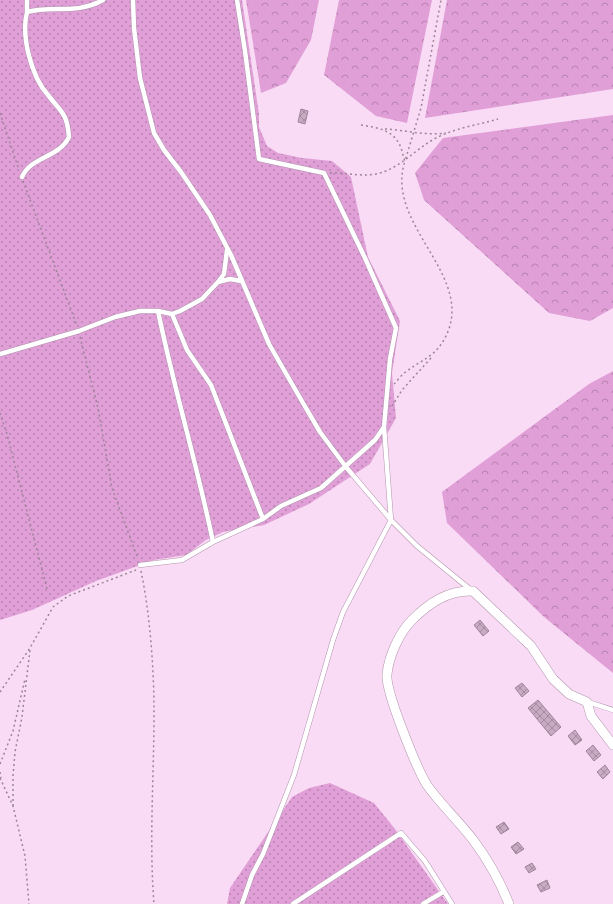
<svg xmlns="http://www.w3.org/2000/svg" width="613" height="904" viewBox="0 0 613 904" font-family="'Work Sans',sans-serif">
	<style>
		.grass { fill: url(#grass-dots) }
		.forest { fill: url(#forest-crowns) }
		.building { fill: url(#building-cross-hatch); stroke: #a0849c }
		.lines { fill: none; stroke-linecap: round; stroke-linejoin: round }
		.service-casing { stroke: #b094ac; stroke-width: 5.5 }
		.minor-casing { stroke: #b094ac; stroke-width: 10 }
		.path { stroke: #9b8597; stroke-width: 1.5; stroke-dasharray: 2 3; stroke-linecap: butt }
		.service { stroke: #fff; stroke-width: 4.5 }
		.minor { stroke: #fff; stroke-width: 9 }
	</style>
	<defs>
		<pattern id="grass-dots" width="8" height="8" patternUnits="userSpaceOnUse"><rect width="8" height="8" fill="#e09fd7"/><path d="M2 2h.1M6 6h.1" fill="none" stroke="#b782b0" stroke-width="1.8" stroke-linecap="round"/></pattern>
		<pattern id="forest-crowns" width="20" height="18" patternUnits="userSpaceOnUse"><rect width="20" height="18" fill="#e09fd7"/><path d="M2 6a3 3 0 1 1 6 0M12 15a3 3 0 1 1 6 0" fill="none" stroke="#b782b0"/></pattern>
		<pattern id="building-cross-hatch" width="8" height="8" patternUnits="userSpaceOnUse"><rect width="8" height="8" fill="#c8abc3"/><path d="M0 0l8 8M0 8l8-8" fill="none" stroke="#a48ca0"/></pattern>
	</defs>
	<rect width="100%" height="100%" fill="#fadbf5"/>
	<!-- grass -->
	<path class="grass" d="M 0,0 L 242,0 L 259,114 L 259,127 L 267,146 L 278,153 L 302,158 L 332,161 L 351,177 L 368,257 L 400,321 L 392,373 L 396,418 L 370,464 L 309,504 L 264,525 L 223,532 L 206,540 L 186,555 L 154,560 L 96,581 L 32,610 L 0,620 Z
		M 330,783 L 374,803 L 395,829 L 448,904 L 227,904 L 230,888 L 292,797 L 309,788 Z"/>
	<!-- forest -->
	<path class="forest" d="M 246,0 L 319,0 L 311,40 L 286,83 L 261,93 Z
		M 339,0 L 432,0 L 407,123 L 376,116 L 324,75 Z
		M 447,0 L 613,0 L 613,89 L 425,118 Z
		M 613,115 L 613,308 L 590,321 L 549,313 L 424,200 L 415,173 L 443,138 Z
		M 613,371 L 613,673 L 544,617 L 447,523 L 442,492 L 589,384 Z"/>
	<!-- building -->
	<path class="building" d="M 301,109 L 308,111 L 305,124 L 298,122 Z
		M 480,620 L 489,631 L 483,636 L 474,625 Z
		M 522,683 L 529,691 L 522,697 L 515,688 Z
		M 538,700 L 561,727 L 551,736 L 528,708 Z
		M 575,730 L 582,740 L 575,745 L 568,736 Z
		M 593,745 L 601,755 L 594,761 L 586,751 Z
		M 605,765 L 610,772 L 603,779 L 597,772 Z
		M 504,822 L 509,829 L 501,834 L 496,827 Z
		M 518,842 L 524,849 L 516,854 L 511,847 Z
		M 532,863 L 536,869 L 529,873 L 525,867 Z
		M 547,880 L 550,888 L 541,892 L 537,885 Z"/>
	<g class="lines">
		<!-- service casing -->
		<g class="service-casing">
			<path id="service" d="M 27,0 L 27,12 C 54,5 76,15 103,0
				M 133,0 L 134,28 L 140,78 L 154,133 L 164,150 L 181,172 L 210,215 L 231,255 L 269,344 L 303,403 L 320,432 L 346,467 L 391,520 L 417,546 L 471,590
				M 22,177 C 31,156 59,158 69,137 C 67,113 62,113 48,95 C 31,76 21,36 27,12
				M 218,282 L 230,279 L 241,281
				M 158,311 C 174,389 197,464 213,542
				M 172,314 L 187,350 L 211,385 L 263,519
				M 0,354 L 79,331 L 115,317 L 140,311 L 158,311 L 172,314 L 180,311 L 202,299 L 218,282 L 224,274 L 227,250
				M 140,565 L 182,560 L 213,542 L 263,519 L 281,506 L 321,488 L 375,440 L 384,427 L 390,359 L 396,328 L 365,258 L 324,173 L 259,159 L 245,51 L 237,0
				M 588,702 L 613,710
				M 242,904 L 252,875 L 263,854 L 294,775 L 333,640 L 343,612 L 391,520 L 384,427
				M 293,904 L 401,833 L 425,861 L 452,904
				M 423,904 L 443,892"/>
		</g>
		<!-- minor casing -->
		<g class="minor-casing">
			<path id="minor" d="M 509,904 C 500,881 488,860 474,841 C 459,821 441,805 427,785 C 417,769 385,691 387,674 C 389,656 399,633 412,620 C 429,603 448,590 473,591 L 531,646 L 553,679 L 569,694 L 587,702 L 591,716 L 613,745"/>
		</g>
		<!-- path -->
		<path class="path" d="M 0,113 L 19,170
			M 361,125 C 379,128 396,130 402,151 C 403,154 403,157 405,161 L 421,108 L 441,0
			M 385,129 C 405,130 426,136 446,133
			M 330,173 C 345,172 360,177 376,174 C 400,169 415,149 436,138 C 455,128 478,125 498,119
			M 23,181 L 77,326
			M 80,337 L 98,408 L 112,488 L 138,559
			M 394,384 C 398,380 402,374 407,371 C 420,361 433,357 442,343 C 483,279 383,227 405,161
			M 392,406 L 402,390 L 431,358
			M 0,413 L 7,434 L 47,589
			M 141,571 C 150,614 154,668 154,713 C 154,777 149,840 154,904
			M 0,692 L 30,648 L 53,607 L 68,596 L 136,570
			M 0,764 L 13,731 L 25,679
			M 0,772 L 1,778
			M 0,778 L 13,806 L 25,856 L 29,904
			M 13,806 L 13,776 L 15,752 L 22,717 L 30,650"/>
		<!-- service -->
		<use href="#service" class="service"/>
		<!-- minor -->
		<use href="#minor" class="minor"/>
	</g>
</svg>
